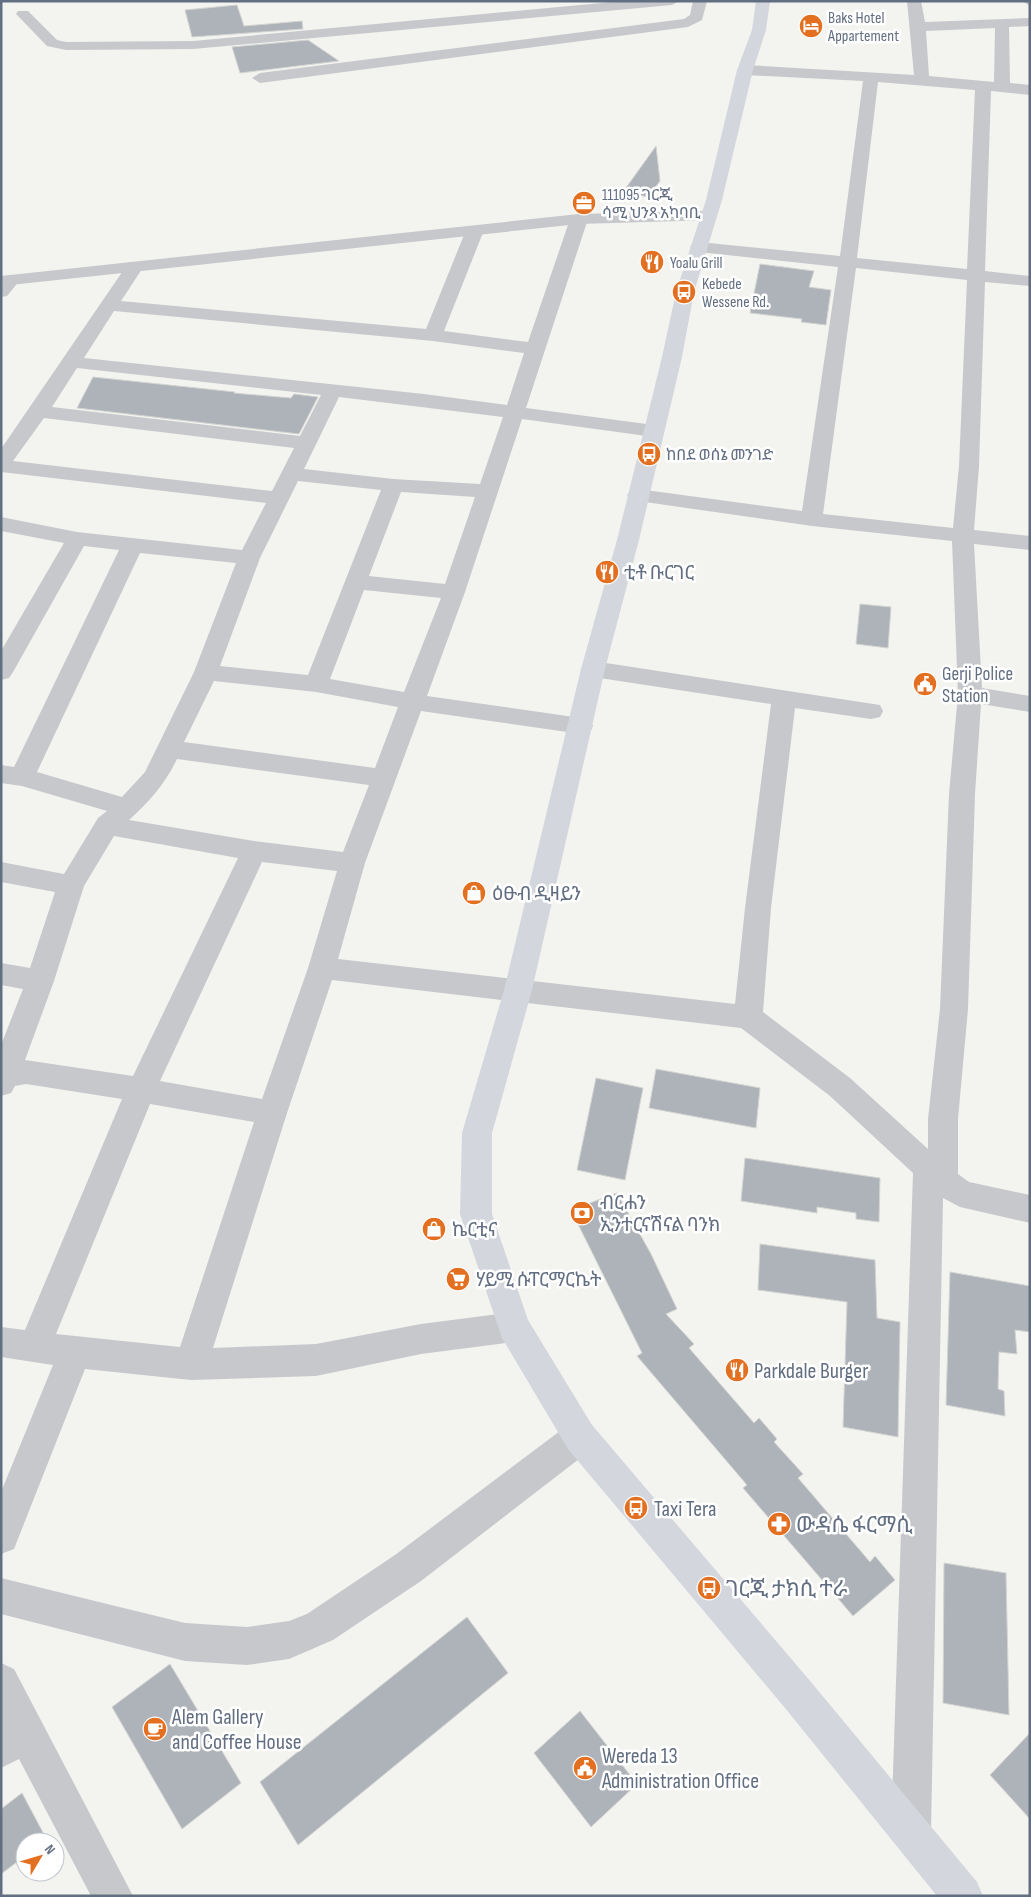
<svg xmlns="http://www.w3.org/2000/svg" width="1031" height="1897" viewBox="0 0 1031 1897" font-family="'Sofia Sans Condensed','Noto Sans Ethiopic',sans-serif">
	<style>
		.building { fill: #aeb3b9; stroke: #d4d5d2 }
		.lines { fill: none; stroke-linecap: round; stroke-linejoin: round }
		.minor { fill: #c6c8cc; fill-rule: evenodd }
		.tertiary { fill: #c6c8cc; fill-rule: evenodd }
		.primary { fill: #d3d6dc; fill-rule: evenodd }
		.labels { text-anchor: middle; stroke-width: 5; stroke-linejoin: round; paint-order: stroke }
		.far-poi-label { font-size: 16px; fill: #626e81; stroke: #fff; text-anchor: start }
		.poi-label { font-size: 19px; fill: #626e81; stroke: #fff; text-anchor: start }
		.near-poi-label { font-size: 22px; fill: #626e81; stroke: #fff; text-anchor: start }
	</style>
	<rect width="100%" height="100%" fill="#f3f4ef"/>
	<!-- building -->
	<path class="building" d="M 237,5 L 244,26 L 302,21 L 303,29 L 192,37 L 185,10 Z
		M 308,40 L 339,61 L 240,73 L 232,47 Z
		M 656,146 L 660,181 L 648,197 L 623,192 Z
		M 760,264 L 814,271 L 809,287 L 831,290 L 826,325 L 801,322 L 802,319 L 750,313 Z
		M 93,377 L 235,392 L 234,393 L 291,398 L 294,394 L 318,397 L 299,434 L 77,408 Z
		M 860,604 L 891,607 L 888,648 L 856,644 Z
		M 656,1069 L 760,1088 L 756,1128 L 649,1108 Z
		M 596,1078 L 643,1088 L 625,1180 L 577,1170 Z
		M 745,1158 L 880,1178 L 879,1222 L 856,1219 L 856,1213 L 817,1207 L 817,1213 L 741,1201 Z
		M 617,1193 L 651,1254 L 677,1309 L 666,1314 L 694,1344 L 689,1348 L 754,1423 L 759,1418 L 777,1439 L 774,1442 L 803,1474 L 798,1478 L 870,1562 L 875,1556 L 895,1580 L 853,1616 L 743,1488 L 747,1485 L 637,1356 L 642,1353 L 571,1210 Z
		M 760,1244 L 875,1260 L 877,1318 L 900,1322 L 898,1437 L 843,1427 L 847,1302 L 758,1290 Z
		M 950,1272 L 1030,1286 L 1030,1332 L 1015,1330 L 1017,1354 L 999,1352 L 998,1389 L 1004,1391 L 1005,1416 L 946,1405 Z
		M 944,1563 L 1006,1573 L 1009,1715 L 943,1703 Z
		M 467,1617 L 508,1673 L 298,1845 L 260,1782 Z
		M 170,1664 L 241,1783 L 182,1829 L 112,1707 Z
		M 580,1711 L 637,1784 L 591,1827 L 534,1753 Z
		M 1030,1733 L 1030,1819 L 990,1775 Z
		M 22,1793 L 48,1842 L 25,1842 L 25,1856 L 1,1874 L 1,1809 Z"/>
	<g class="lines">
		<!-- minor -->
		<path class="minor" d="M 623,1 L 679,1 L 672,5 L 193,49 L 66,50 L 47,46 L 16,14 L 18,11 L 28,11 L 57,40 L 66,42 L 193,41 Z
			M 693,1 L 707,1 L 702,20 L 688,27 L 260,83 L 252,78 L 260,73 L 684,19 L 690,15 Z
			M 907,1 L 921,1 L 925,22 L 1030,18 L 1030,26 L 1009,27 L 1010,83 L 1030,85 L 1030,95 L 991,91 L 985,271 L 1030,276 L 1030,286 L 985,282 L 979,466 L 974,530 L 1030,536 L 1030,550 L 974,544 L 982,688 L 1030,696 L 1030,712 L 981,704 L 975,794 L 968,1009 L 958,1119 L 958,1174 L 969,1182 L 1030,1195 L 1030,1223 L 960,1207 L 943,1198 L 931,1832 L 925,1846 L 911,1852 L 897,1846 L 891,1832 L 913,1173 L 830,1096 L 741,1028 L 332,980 L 287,1113 L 213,1348 L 316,1344 L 421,1324 L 514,1312 L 526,1316 L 530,1327 L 526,1338 L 514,1342 L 421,1354 L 316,1376 L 191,1380 L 85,1369 L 14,1549 L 1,1554 L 1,1492 L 53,1365 L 1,1357 L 1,1327 L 25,1330 L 122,1099 L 26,1084 L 15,1086 L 11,1093 L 1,1096 L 1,1045 L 23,989 L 1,985 L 1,963 L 30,968 L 55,892 L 1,882 L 1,862 L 64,874 L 98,818 L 107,811 L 22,786 L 1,783 L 1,765 L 14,767 L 119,550 L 84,546 L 13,672 L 9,678 L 1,680 L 1,651 L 64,543 L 1,531 L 1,517 L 77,532 L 242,550 L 266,503 L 1,472 L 1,449 L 129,262 L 141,262 L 144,266 L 121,301 L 426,329 L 466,230 L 469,226 L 481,226 L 484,230 L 444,331 L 528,342 L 570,219 L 573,215 L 585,215 L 588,219 L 526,408 L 654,425 L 661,427 L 664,431 L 661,435 L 654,437 L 522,419 L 465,592 L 427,696 L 581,718 L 590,720 L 593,726 L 590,732 L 581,734 L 421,711 L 365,863 L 338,959 L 735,1004 L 745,908 L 771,704 L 593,677 L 585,675 L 581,669 L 585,663 L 593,661 L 880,705 L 883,711 L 880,717 L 871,719 L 795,708 L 771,908 L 763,1012 L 850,1078 L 928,1149 L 928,1119 L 940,1009 L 949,794 L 958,694 L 952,541 L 812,526 L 638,501 L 631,499 L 627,495 L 631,491 L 638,489 L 802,511 L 838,267 L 699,252 L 693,251 L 690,247 L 693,243 L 699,242 L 840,256 L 863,81 L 745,75 L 737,70 L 745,65 L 914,75 ZM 995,28 L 994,82 L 929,76 L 926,31 ZM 878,82 L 975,90 L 967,269 L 857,258 ZM 856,268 L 967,280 L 959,466 L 953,528 L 823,514 ZM 114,311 L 433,341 L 524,353 L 507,405 L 424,394 L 84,358 ZM 77,368 L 321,395 L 300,436 L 52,407 ZM 339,397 L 503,417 L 480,484 L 393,479 L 304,469 ZM 44,418 L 294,448 L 272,491 L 13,461 ZM 298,481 L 381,490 L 308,675 L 220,666 L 260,558 ZM 401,492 L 475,497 L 445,584 L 369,576 ZM 140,553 L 236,563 L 194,672 L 145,772 L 122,797 L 37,772 ZM 364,590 L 441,598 L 404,692 L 330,679 ZM 214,681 L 316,692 L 398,707 L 375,768 L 184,742 ZM 177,759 L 369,785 L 343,852 L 254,841 L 129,820 C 150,801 165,784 177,759 ZM 114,836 L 238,858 L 133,1076 L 25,1060 L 54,981 L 84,886 ZM 262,862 L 337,871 L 308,968 L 262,1099 L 160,1081 ZM 150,1104 L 254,1122 L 180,1347 L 56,1334 Z
			M 1022,1 L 1030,1 L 1030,6 Z
			M 11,275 L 17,276 L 20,280 L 7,296 L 1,297 L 1,280 L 5,276 Z
			M 1,1663 L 14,1669 L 133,1896 L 91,1896 L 19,1759 L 1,1768 Z"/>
		<!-- tertiary -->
		<path class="tertiary" d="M 707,211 L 713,212 L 716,216 L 713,220 L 579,224 L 1,286 L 1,276 L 579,214 Z
			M 580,1420 L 592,1425 L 597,1437 L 592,1449 L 421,1581 L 333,1640 L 289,1659 L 247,1665 L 185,1661 L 1,1614 L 1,1578 L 185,1623 L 247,1627 L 289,1621 L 307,1614 L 395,1555 L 568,1425 Z"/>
		<!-- primary -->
		<path class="primary" d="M 756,1 L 770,1 L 766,30 L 753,70 L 722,200 L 694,292 L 682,357 L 639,540 L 605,669 L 532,990 L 492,1133 L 492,1214 L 528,1320 L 592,1425 L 811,1682 L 977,1882 L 983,1896 L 937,1896 L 785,1708 L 568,1449 L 502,1338 L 460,1214 L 462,1133 L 504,990 L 581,669 L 617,540 L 662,357 L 676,292 L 706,200 L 737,70 L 752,30 Z"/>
	</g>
	<!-- icons -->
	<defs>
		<g id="hotel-disc" transform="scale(1.25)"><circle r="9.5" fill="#e36f20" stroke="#fff"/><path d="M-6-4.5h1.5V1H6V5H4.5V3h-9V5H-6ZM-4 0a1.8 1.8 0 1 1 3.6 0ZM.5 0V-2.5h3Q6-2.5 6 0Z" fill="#fff"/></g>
		<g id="office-disc" transform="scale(1.25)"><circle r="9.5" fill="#e36f20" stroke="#fff"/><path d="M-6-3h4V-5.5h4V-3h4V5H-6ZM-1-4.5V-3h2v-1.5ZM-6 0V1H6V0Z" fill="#fff"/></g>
		<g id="restaurant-disc" transform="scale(1.25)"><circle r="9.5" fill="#e36f20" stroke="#fff"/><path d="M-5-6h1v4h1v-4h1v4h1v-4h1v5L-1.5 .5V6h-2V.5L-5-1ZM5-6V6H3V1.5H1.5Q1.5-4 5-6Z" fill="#fff"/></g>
		<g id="bus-disc" transform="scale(1.25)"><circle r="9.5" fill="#e36f20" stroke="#fff"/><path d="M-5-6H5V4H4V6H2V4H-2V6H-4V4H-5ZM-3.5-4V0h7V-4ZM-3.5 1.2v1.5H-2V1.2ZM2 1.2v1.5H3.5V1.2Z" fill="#fff"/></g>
		<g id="civic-disc" transform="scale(1.25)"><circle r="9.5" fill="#e36f20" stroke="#fff"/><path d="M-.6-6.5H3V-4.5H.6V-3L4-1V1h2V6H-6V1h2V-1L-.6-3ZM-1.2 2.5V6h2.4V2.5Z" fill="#fff"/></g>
		<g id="shop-disc" transform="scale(1.25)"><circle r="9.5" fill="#e36f20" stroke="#fff"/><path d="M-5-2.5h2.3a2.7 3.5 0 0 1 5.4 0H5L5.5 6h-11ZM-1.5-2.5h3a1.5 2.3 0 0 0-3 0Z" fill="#fff"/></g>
		<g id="bank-disc" transform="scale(1.25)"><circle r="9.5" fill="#e36f20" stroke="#fff"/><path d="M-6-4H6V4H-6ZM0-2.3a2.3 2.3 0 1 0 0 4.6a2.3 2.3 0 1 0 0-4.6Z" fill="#fff"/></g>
		<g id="supermarket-disc" transform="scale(1.25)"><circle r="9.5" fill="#e36f20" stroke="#fff"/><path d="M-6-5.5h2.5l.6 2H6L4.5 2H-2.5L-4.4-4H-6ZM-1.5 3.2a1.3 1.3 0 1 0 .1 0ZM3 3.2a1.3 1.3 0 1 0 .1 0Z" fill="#fff"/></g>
		<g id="pharmacy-disc" transform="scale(1.25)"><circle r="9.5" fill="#e36f20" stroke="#fff"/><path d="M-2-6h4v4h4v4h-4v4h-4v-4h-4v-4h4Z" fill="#fff"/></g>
		<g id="cafe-disc" transform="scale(1.25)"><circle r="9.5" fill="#e36f20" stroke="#fff"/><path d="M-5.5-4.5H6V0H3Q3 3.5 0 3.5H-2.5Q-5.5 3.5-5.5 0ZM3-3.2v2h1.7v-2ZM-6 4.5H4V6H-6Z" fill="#fff"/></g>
	</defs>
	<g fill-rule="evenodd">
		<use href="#hotel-disc" x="811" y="26"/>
		<use href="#office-disc" x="584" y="203"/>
		<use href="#restaurant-disc" x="652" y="262"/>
		<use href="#bus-disc" x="684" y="292"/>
		<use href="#bus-disc" x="649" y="454"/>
		<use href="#restaurant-disc" x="607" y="572"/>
		<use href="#civic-disc" x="925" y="684"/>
		<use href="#shop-disc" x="474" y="893"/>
		<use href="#bank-disc" x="582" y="1213"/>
		<use href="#shop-disc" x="434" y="1229"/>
		<use href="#supermarket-disc" x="458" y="1279"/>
		<use href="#restaurant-disc" x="737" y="1370"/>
		<use href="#bus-disc" x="636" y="1508"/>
		<use href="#pharmacy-disc" x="779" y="1524"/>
		<use href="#bus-disc" x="709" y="1588"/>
		<use href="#cafe-disc" x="155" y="1729"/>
		<use href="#civic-disc" x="585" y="1768"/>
	</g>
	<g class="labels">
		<!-- far-poi labels -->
		<g class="far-poi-label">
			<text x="828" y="23">Baks Hotel<tspan x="828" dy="18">Appartement</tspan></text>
			<text x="602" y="200">111095 ገርጂ<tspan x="602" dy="18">ሳሚ ህንጻ አካባቢ</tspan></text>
			<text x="670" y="268">Yoalu Grill</text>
			<text x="702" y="289">Kebede<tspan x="702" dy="18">Wessene Rd.</tspan></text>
			<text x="666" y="460">ከበደ ወሰኔ መንገድ</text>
		</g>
		<!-- poi labels -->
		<g class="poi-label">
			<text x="624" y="579">ቲቶ ቡርገር</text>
			<text x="942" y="680">Gerji Police<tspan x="942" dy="22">Station</tspan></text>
			<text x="492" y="900">ዕፁብ ዲዛይን</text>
			<text x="600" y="1209">ብርሐን<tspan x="600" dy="22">ኢንተርናሽናል ባንክ</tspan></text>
			<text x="452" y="1236">ኬርቲና</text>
			<text x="476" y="1286">ሃይሚ ሱፐርማርኬት</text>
		</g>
		<!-- near-poi labels -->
		<g class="near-poi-label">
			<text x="754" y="1378">Parkdale Burger</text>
			<text x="654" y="1516">Taxi Tera</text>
			<text x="796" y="1532">ውዳሴ ፋርማሲ</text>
			<text x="726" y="1596">ገርጂ ታክሲ ተራ</text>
			<text x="172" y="1724">Alem Gallery<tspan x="172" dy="25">and Coffee House</tspan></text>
			<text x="602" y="1763">Wereda 13<tspan x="602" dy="25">Administration Office</tspan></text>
		</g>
	</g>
	<!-- border -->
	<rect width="1031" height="1897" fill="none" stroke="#626e81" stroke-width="5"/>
	<!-- north arrow -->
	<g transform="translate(40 1857) rotate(52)"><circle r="24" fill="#ffffff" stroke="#c0c5cd"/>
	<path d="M0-4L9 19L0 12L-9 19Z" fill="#e36f20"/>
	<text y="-8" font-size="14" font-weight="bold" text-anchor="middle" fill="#626e81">N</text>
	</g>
</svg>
